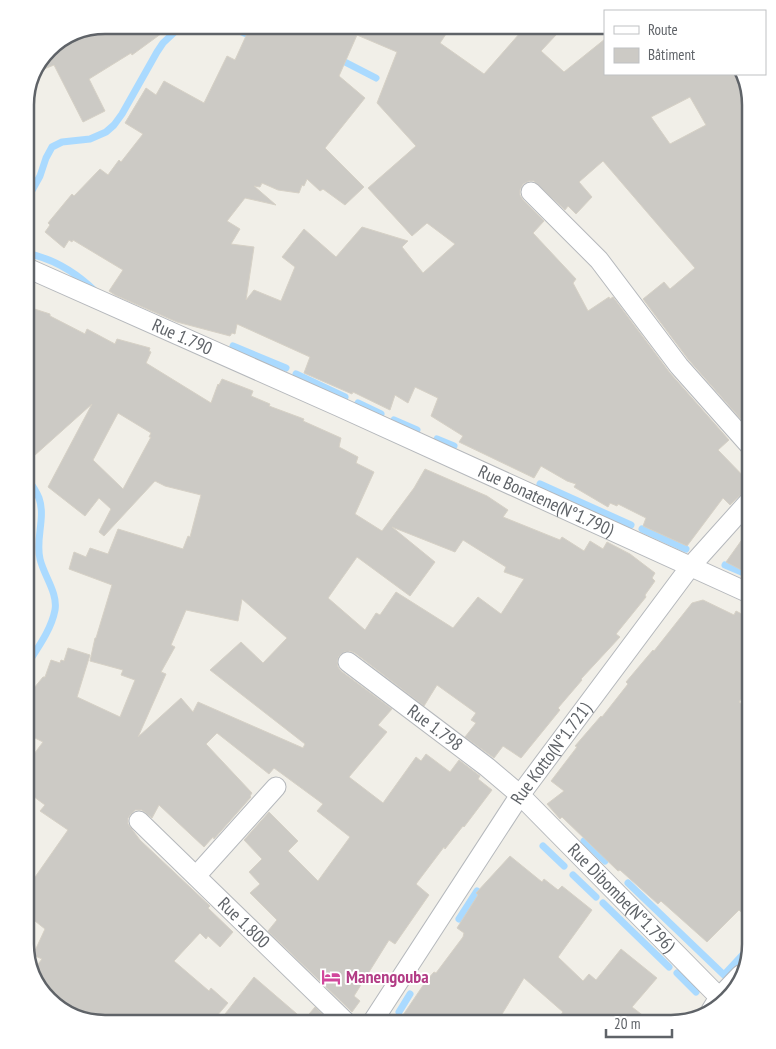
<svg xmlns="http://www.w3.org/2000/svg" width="776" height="1049" viewBox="0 0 776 1049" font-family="'PT Sans Narrow',sans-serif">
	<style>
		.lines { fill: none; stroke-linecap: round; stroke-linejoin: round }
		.stream { stroke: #aadaff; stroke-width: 7 }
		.building { fill: #cccac5; stroke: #d6d1c6; fill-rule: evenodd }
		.minor-casing { stroke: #b5b8bc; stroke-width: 21 }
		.tertiary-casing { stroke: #b5b8bc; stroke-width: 26 }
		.minor { stroke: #fff; stroke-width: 19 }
		.tertiary { stroke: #fff; stroke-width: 24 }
		.labels { text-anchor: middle; stroke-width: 4; stroke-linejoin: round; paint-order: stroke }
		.street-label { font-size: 18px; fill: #5f6368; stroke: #fff }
		.hotel-label { font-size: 18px; font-weight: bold; fill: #b23c85; stroke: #fff; text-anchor: start }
		.rim { fill: none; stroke: #5f6368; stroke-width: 2.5 }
	</style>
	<rect width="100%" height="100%" fill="#f1efe8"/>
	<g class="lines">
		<!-- stream -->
		<path class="stream" d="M 227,25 L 255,38
			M 339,59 L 376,78
			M 25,203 L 40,176 L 46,158 L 52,147 L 62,142 L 90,139 L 106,132 L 114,125 L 122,114 L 157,52 L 163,43 L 182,25
			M 25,253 C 53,258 74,271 94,290
			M 233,346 L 286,368
			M 296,374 L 345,397
			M 358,403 L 381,414
			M 394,420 L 417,430
			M 437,439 L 454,446
			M 540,484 L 631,525
			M 642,529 L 686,549
			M 725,565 L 751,576
			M 25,668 C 36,650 51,631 55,610 C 58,593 44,576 40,559 C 35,539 46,518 39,498 C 36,490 30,482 25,475
			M 584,841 L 605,861
			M 543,846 L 564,866
			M 573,875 L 596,897
			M 628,883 L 724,975 L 751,946
			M 603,903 L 669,967
			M 459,919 L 477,891
			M 677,973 L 696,992
			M 399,1012 L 410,994"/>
	</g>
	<!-- building -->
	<path class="building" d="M 105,25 L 173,25 L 132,55 L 131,53 L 89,79 L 105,111 L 83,122 L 54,65 L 39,71 L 52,45 Z
		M 251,25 L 452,25 L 440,43 L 484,74 L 527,25 L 546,25 L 556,35 L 541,51 L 564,72 L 605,39 L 605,74 L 743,74 L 751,105 L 751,421 L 746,425 L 688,359 L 643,299 L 664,282 L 670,289 L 695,268 L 603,161 L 579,182 L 592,197 L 576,214 L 568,206 L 565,210 L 534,181 L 529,181 L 523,184 L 520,190 L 520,195 L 523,200 L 544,221 L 533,233 L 576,279 L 573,283 L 588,311 L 609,297 L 610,299 L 613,297 L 670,373 L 729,440 L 718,450 L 751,484 L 730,505 L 723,498 L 687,546 L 643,526 L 646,518 L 618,504 L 617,506 L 610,503 L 608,507 L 574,487 L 576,484 L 567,481 L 541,466 L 534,478 L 459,442 L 463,436 L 431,416 L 438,398 L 415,387 L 408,403 L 395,395 L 390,410 L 353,392 L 352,394 L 304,373 L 310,357 L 237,324 L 235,334 L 232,333 L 230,336 L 177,322 L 115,295 L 109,291 L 123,270 L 73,240 L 72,242 L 69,240 L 64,248 L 45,232 L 50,225 L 48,223 L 72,194 L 74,196 L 100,169 L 108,175 L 119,160 L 121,162 L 143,134 L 125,123 L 146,88 L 156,95 L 164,81 L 204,103 L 227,56 L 235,60 ZM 357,35 L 397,52 L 377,103 L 416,146 L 368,188 L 412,236 L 427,223 L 455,244 L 423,273 L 402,247 L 408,241 L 362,227 L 336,257 L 304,229 L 282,257 L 295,267 L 281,301 L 254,290 L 246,300 L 254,247 L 231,244 L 240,229 L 227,221 L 245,198 L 276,205 L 254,186 L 260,187 L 262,183 L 278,190 L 299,193 L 302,185 L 304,186 L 307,179 L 320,191 L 323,189 L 345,205 L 364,187 L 325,148 L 365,98 L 339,76 ZM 690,97 L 706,125 L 670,144 L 651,117 Z
		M 25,306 L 50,314 L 50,316 L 85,334 L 87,329 L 115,344 L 117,339 L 150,348 L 149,351 L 151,352 L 146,363 L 211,403 L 218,384 L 219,385 L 222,379 L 253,391 L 251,396 L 270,404 L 269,406 L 304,419 L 303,421 L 341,438 L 339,447 L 358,457 L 356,463 L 374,472 L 355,514 L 382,531 L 414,488 L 425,469 L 487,496 L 508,510 L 503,517 L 560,540 L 562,537 L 584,551 L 590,541 L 603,549 L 607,542 L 630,554 L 655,573 L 652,578 L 655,581 L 645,595 L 646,597 L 616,634 L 620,637 L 581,679 L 582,680 L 558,708 L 560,710 L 521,758 L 503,746 L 494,758 L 465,737 L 476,723 L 471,720 L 476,713 L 437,685 L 424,706 L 355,653 L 350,651 L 344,652 L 339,656 L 337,661 L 338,667 L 341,671 L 392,709 L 378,725 L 387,732 L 349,777 L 383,803 L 416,757 L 421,761 L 426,754 L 450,772 L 459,760 L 480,776 L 478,779 L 492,790 L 464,827 L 463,826 L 445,849 L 444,847 L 416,884 L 429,895 L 395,944 L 389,940 L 354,996 L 360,1001 L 352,1012 L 268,931 L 277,920 L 250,893 L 260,884 L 249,872 L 262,859 L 244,840 L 269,812 L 298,841 L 288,851 L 318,881 L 350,837 L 317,811 L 323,804 L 274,768 L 269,774 L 217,733 L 206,744 L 252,793 L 250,796 L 251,797 L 214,839 L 213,837 L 204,847 L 159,805 L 152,818 L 142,810 L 135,810 L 131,814 L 128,818 L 128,824 L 140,840 L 210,906 L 208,908 L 233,932 L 220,947 L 208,936 L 206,939 L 200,933 L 174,961 L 209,991 L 211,988 L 228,1003 L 210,1024 L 100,1024 L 65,1013 L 36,984 L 32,972 L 42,959 L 33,955 L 45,929 L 35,921 L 33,880 L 68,830 L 40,811 L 45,805 L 25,790 L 25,783 L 32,773 L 25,768 L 25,766 L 43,742 L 25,733 L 25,715 L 34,688 L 43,677 L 45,677 L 51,660 L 60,663 L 61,660 L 64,661 L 68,648 L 90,655 L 77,697 L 120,717 L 135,680 L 121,675 L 123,670 L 90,661 L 95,638 L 96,638 L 112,585 L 69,569 L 74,552 L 86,557 L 90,548 L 108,554 L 118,529 L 183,549 L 188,536 L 190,537 L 201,495 L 165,486 L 155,481 L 104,536 L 99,532 L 111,509 L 99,498 L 85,516 L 48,487 L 92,404 L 25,464 ZM 118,413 L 151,433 L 149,437 L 151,437 L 123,489 L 93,460 ZM 392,527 L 455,552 L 463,540 L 506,567 L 504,572 L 524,579 L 501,614 L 478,597 L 453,628 L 396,592 L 380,615 L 376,613 L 365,630 L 328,598 L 357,557 L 410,596 L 435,562 ZM 242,599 L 287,638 L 263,663 L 241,642 L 210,670 L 305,744 L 303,748 L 198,702 L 193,712 L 181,698 L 138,737 L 166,674 L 161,672 L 175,647 L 171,645 L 186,610 L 238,621 Z
		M 751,527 L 751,575 L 726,562 Z
		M 703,600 L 734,615 L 736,611 L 751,619 L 751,685 L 739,702 L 751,711 L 751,921 L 739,910 L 707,942 L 661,901 L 658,904 L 620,870 L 618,871 L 562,817 L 560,819 L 547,804 L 564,791 L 551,781 L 577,747 L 575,746 L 601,716 L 602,717 L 628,684 L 626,682 L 653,650 L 654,651 L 692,603 Z
		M 510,856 L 542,882 L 544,879 L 558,890 L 562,886 L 592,910 L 558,957 L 583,981 L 589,974 L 596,980 L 621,949 L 657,978 L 632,1007 L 654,1024 L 554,1024 L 563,1012 L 524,978 L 496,1024 L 397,1024 L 426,981 L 434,972 L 436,973 L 463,937 L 464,933 L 457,928 L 478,895 L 476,893 Z
		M 254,977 L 304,1020 L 315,1007 L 332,1024 L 218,1023 Z"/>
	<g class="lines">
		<!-- minor casing -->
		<g class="minor-casing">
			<g id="minor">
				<path d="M 531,192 L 599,260 L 679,366 L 751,447"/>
				<path id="s1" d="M 25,267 L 340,407 L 751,594"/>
				<path id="s2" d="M 348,662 L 487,767 L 520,795 L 723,1001"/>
				<path id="s3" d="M 139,821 L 348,1024"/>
				<path d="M 196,876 L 276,787"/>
				<path id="s4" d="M 371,1024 L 520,795 L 690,567 L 751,499"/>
			</g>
		</g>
		<!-- tertiary casing -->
		<g class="tertiary-casing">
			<path id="tertiary" d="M 713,1012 L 721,999 L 742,977"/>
		</g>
		<!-- minor -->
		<use href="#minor" class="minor"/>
		<!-- tertiary -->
		<use href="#tertiary" class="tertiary"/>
	</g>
	<!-- icons -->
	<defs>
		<g id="hotel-bare" transform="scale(1.5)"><path d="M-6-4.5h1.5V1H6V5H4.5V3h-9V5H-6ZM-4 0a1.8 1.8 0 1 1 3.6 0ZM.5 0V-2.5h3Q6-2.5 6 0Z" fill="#d1479c" stroke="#fff" stroke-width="2.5" paint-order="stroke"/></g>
	</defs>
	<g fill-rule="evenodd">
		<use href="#hotel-bare" x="331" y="977"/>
	</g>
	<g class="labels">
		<!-- street labels -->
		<g class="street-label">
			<text dy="6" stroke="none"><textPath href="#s1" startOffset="172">Rue 1.790</textPath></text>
			<text dy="6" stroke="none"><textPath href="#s1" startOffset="571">Rue Bonatene(N°1.790)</textPath></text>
			<text dy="6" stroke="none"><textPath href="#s2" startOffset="109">Rue 1.798</textPath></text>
			<text dy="6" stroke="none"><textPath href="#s4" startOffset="325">Rue Kotto(N°1.721)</textPath></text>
			<text dy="6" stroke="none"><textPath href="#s2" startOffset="362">Rue Dibombe(N°1.796)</textPath></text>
			<text dy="6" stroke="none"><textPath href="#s3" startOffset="146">Rue 1.800</textPath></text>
		</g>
		<!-- hotel labels -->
		<g class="hotel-label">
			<text x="346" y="983">Manengouba</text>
		</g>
	</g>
	<!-- crop -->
	<path d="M0 0H776V1049H0ZM105 34H671A71 71 0 0 1 742 105V944A71 71 0 0 1 671 1015H105A71 71 0 0 1 34 944V105A71 71 0 0 1 105 34Z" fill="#fff" fill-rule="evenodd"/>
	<path class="rim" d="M105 34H671A71 71 0 0 1 742 105V944A71 71 0 0 1 671 1015H105A71 71 0 0 1 34 944V105A71 71 0 0 1 105 34Z"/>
	<!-- legend -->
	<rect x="604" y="10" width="162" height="65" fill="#ffffff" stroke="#bfc1c3"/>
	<rect x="614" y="26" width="25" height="8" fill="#ffffff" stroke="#bfc1c3"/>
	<text x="648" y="35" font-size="15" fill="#5f6368">Route</text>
	<rect x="614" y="48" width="25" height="15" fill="#cccac5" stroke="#bfc1c3"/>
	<text x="648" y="60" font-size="15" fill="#5f6368">Bâtiment</text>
	<!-- scale -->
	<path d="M606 1029v8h66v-8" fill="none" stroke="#5f6368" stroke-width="2.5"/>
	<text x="614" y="1029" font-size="15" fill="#5f6368" stroke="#ffffff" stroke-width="4" paint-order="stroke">20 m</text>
</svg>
